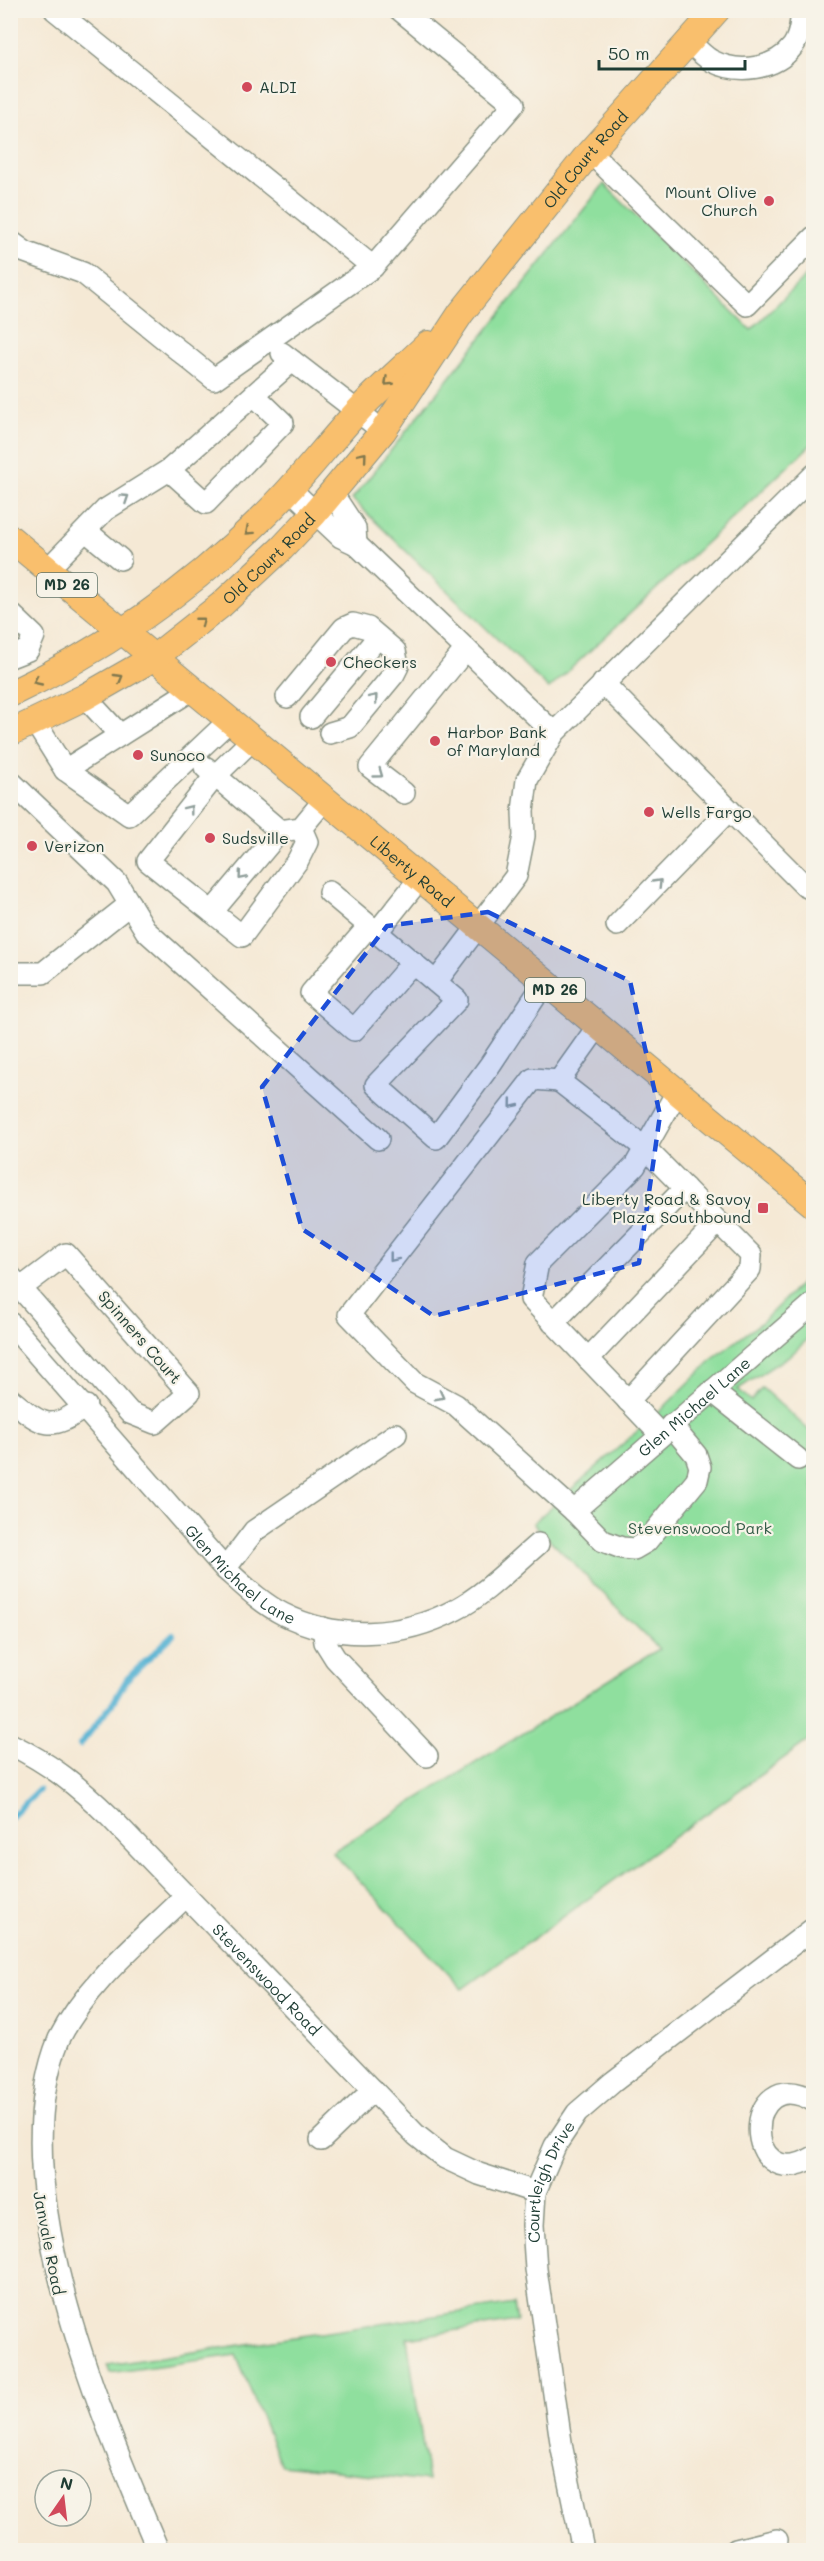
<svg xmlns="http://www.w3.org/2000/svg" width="824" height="2561" viewBox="0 0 824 2561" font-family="Mali,sans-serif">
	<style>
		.green { fill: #8fdf9e; stroke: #578e69; stroke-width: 1.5 }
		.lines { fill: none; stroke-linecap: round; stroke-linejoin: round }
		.stream { stroke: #54b2d3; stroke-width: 6 }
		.minor-casing { stroke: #8a9384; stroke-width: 24 }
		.major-casing { stroke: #8a9384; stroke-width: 28 }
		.minor { stroke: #fff; stroke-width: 21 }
		.major { stroke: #f9bf6d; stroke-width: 26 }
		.oneway { stroke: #81784e }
		.oneway2 { stroke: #8f9e9a }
		.marked { fill: #1d4ed8; fill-opacity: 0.2; stroke: #1d4ed8; stroke-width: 4.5; stroke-dasharray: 12 8; stroke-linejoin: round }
		.poi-dot { fill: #d1495b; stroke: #f7f3e8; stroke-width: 2 }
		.labels { text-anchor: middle; stroke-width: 4.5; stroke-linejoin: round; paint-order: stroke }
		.shield { fill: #f7f3e8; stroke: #60746a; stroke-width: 1.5 }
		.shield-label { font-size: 15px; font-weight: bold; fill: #1f3d34 }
		.poi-label { font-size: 16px; fill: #1f3d34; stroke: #f7f3e8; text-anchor: start }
		.street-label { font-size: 16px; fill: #1f3d34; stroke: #f7f3e8 }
		.park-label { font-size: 16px; fill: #355d49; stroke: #f7f3e8 }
	</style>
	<rect width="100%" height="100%" fill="#f7f3e8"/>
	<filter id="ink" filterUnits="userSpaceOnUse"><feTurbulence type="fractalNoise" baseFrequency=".0167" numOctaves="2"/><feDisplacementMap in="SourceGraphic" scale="12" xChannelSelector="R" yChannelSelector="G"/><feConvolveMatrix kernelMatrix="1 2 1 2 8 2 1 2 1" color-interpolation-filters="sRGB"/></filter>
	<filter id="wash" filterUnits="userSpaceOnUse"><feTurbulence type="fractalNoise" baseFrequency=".008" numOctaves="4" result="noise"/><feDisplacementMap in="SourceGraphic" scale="24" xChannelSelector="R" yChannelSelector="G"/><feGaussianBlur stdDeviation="1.35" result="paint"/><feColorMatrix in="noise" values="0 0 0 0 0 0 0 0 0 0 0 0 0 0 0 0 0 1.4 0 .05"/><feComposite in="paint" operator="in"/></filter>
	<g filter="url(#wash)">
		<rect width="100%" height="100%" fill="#f5e9d5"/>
		<!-- green -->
		<path class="green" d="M 604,184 L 751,330 L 813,269 L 813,443 L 549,689 L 352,499 Z
			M 813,1271 L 813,1334 L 792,1354 L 738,1389 L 751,1401 L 762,1388 L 812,1433 L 810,1446 L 814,1450 L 813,1737 L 463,1989 L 332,1852 L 659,1649 L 533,1523 L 659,1412 L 714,1358 L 763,1321 Z
			M 514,2304 L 517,2321 L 407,2338 L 428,2481 L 281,2465 L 236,2355 L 110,2373 L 107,2365 Z"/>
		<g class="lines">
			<!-- stream -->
			<path class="stream" d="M 80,1745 L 113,1703 L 127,1679 L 173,1635
				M 10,1818 L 39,1790"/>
		</g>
	</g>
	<g filter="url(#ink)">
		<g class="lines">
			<!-- minor casing -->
			<g class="minor-casing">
				<g id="minor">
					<path d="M 55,10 L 373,267"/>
					<path d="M 688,40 C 695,47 703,56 712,61 C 738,74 775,70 793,46 C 800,36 801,22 802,10"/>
					<path d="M 590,152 L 747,305 L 814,237"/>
					<path d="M 10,241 L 25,252 L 83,273 L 214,379 L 373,267 L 514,104 L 400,10"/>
					<path d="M 282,353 L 383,431"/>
					<path d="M 169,470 L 206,503 L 283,423 L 254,395"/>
					<path d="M 290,489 L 341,537 L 356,544 L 355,528 L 332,493"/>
					<path d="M 86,531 L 120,559"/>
					<path d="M 356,544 L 554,733"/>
					<path d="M 48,569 L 105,510 L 169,470 L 292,361"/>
					<path d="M 10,613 L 34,636 L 28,650 L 10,657"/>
					<path d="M 603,683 L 805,886 L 814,890"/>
					<path d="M 85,697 L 120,735"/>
					<path d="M 287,697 L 344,628 L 353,624 L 368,628 L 395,651 L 398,666 L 394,674 L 350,727 L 330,733"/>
					<path d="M 311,717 L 378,637"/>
					<path d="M 35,722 L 65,770 L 193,689"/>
					<path d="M 253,739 L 215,776 L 148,861 L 212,912 L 280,831 L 301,828 L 325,799"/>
					<path d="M 205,767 L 280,831"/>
					<path d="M 65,770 L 129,815 L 230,720"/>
					<path d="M 10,781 L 117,883 L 146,931 L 378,1139"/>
					<path d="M 404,793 L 370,767 L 466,649"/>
					<path d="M 329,892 L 457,1000 L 376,1085 L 436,1138 L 490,1065 L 545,982"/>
					<path d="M 212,912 L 242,936 L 298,860 L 307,842 L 301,828"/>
					<path d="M 617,925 L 729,810"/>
					<path d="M 369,926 L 311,993 L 354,1030 L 413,962"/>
					<path d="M 377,932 L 420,878"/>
					<path d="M 10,971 L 13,973 L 43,973 L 130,904"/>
					<path d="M 436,982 L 516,876 L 524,836 L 523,811 L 527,780 L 554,733 L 814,475"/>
					<path d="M 598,1026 L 559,1081 L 645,1148 L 751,1255 L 750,1269 L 628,1401"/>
					<path d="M 559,1081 L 533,1079 L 349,1315 L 415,1383 L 456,1405 L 574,1511 L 603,1541 L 622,1548 L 634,1549 L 646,1542 L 697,1480 L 700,1467 L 696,1455 L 671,1425"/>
					<path d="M 10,1276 L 130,1413 L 155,1423 L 189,1393 L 66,1254 L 21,1288"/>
					<path id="s1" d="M 10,1323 L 225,1569 C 243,1585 261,1603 283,1614 C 336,1641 402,1638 455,1610 C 486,1594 512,1566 538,1544"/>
					<path d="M 553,1323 L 685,1188"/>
					<path d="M 588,1359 L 718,1222"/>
					<path d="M 712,1391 L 798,1459"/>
					<path d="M 10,1399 C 43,1426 50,1433 86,1406"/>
					<path d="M 660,1434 L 531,1299 L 538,1263 L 635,1166 L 677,1092"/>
					<path id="s2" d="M 574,1511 L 814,1303"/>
					<path d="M 225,1569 L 254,1531 L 396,1434"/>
					<path d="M 323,1628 L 325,1642 L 335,1658 L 427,1756"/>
					<path id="s3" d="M 10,1744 C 51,1764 78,1786 110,1817 L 416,2135 L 445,2158 L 479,2174 L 535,2192"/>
					<path d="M 814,2101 C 741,2059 741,2200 814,2157"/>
					<path d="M 321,2140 L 373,2090"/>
					<path d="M 158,2550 C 101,2415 0,2183 59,2039 C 88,1982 140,1941 185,1897"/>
					<path id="s4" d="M 583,2550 L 562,2449 L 536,2269 L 533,2225 L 535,2192 L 555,2146 L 577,2113 L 613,2082 L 814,1928"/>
					<path d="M 736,2550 L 777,2540"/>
				</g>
			</g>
			<!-- major casing -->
			<g class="major-casing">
				<g id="major">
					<path id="s5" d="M 10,538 L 814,1205"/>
					<path d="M 10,694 C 104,650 188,591 262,518 C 296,486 324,448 356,413 C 378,389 404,367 428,344"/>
					<path id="s6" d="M 10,733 L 85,697 L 155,657 L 221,605 L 282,548 L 315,513 L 383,431 L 461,313 L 590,152 L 717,10"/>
				</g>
			</g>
			<!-- minor -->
			<use href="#minor" class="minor"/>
			<!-- major -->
			<use href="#major" class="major"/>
		</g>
		<!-- one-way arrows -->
		<defs><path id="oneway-chevron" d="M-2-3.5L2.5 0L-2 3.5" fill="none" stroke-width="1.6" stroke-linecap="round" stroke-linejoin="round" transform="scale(1.5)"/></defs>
		<g class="oneway">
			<use href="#oneway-chevron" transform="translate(388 382) rotate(136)"/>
			<use href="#oneway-chevron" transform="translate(363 456) rotate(-50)"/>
			<use href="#oneway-chevron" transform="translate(249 531) rotate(138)"/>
			<use href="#oneway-chevron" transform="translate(201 621) rotate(-38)"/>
			<use href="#oneway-chevron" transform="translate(119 678) rotate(-30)"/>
			<use href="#oneway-chevron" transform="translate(37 681) rotate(155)"/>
		</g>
		<g class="oneway2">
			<use href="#oneway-chevron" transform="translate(125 498) rotate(-33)"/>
			<use href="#oneway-chevron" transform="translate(374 698) rotate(-50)"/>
			<use href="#oneway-chevron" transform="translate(379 774) rotate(36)"/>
			<use href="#oneway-chevron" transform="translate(189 809) rotate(-52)"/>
			<use href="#oneway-chevron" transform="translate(242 876) rotate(130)"/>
			<use href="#oneway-chevron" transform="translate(658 883) rotate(-46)"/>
			<use href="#oneway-chevron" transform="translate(513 1104) rotate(129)"/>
			<use href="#oneway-chevron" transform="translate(393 1258) rotate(128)"/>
			<use href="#oneway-chevron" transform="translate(440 1396) rotate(28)"/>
		</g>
	</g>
	<!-- marked area -->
	<path class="marked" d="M 488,912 L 630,981 L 660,1115 L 639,1263 L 434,1316 L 302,1229 L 262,1087 L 387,926 Z"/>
	<!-- markers -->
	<g class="poi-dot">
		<circle cx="247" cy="87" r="6"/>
		<circle cx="769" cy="201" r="6"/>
		<circle cx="331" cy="662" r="6"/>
		<circle cx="435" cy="741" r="6"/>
		<circle cx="138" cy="755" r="6"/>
		<circle cx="649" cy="812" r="6"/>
		<circle cx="210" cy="838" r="6"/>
		<circle cx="32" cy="846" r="6"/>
		<rect x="757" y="1202" width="12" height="12" rx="3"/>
	</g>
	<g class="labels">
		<!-- shield labels -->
		<g class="shield">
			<rect x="37" y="573" width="60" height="24" rx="4.5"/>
			<rect x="525" y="978" width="60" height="24" rx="4.5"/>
		</g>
		<g class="shield-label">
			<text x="67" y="590">MD 26</text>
			<text x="555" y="995">MD 26</text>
		</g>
		<!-- poi labels -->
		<g class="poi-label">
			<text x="259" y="93">ALDI</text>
			<text x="757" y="198" text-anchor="end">Mount Olive<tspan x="757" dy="18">Church</tspan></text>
			<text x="343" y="668">Checkers</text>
			<text x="447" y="738">Harbor Bank<tspan x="447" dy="18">of Maryland</tspan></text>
			<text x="150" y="761">Sunoco</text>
			<text x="661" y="818">Wells Fargo</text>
			<text x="222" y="844">Sudsville</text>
			<text x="44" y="852">Verizon</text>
			<text x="751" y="1205" text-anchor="end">Liberty Road &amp; Savoy<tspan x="751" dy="18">Plaza Southbound</tspan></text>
		</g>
		<!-- street labels -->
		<g class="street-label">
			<text dy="6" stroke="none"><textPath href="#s6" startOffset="825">Old Court Road</textPath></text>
			<text dy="6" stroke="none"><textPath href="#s6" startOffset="314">Old Court Road</textPath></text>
			<text dy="6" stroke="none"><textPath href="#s5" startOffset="522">Liberty Road</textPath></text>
			<text transform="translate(140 1337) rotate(49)" y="6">Spinners Court</text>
			<text dy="6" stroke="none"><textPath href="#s2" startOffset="159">Glen Michael Lane</textPath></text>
			<text dy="6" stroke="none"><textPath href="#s1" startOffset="342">Glen Michael Lane</textPath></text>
			<text dy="6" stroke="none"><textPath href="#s3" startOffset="350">Stevenswood Road</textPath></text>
			<text dy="6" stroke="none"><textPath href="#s4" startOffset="376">Courtleigh Drive</textPath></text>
			<text transform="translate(49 2243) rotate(79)" y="6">Janvale Road</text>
		</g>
		<!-- park labels -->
		<g class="park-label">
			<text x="700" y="1534">Stevenswood Park</text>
		</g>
	</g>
	<!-- margin -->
	<rect width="824" height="2561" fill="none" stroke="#f7f3e8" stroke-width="36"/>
	<!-- north arrow -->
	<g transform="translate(63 2498) rotate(14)"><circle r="28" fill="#f7f3e8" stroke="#a1aaa0" stroke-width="1.5"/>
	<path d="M0-4.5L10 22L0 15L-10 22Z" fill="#d1495b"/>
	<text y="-9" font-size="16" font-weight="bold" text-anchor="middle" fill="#1f3d34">N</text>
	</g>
	<!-- scale -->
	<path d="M599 60v9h146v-9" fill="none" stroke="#1f3d34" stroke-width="3"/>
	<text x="608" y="60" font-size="18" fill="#1f3d34" stroke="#f7f3e8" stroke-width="4.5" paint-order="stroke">50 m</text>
</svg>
